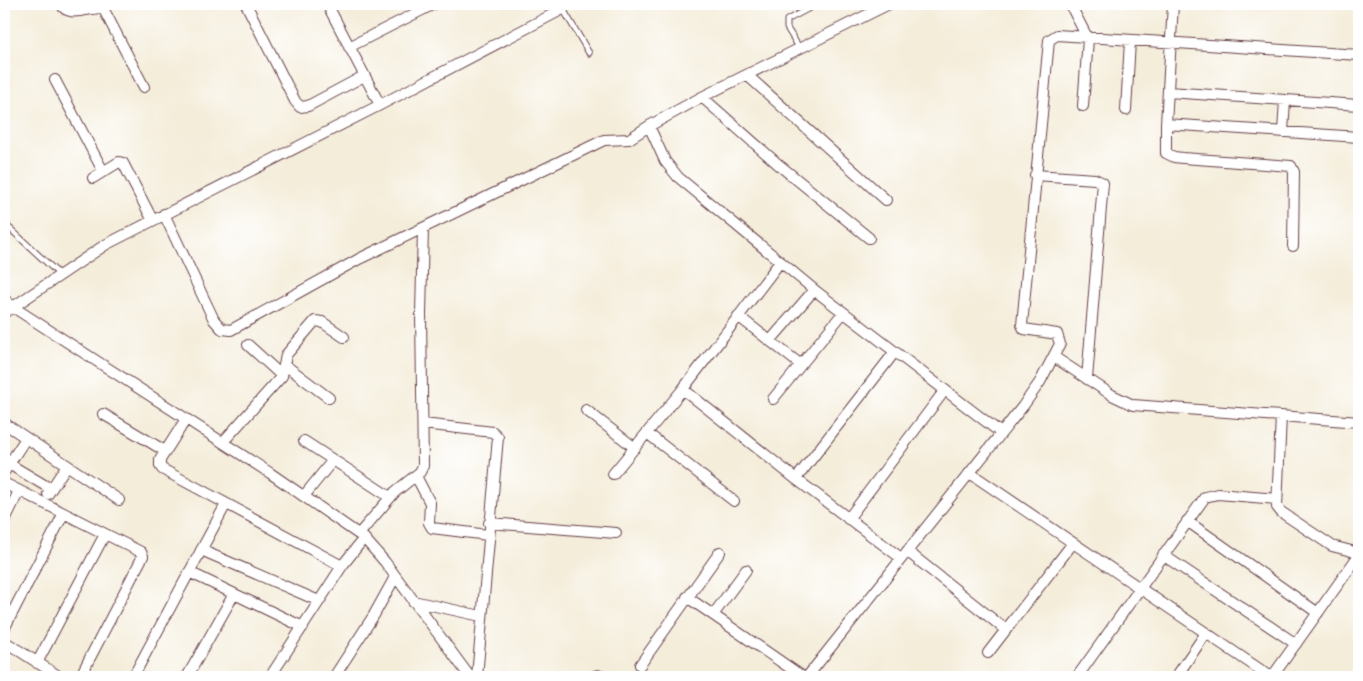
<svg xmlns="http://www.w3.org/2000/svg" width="1363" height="681" viewBox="0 0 1363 681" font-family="Mali,sans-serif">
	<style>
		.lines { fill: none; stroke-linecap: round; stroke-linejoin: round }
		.service-casing { stroke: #643e45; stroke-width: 7 }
		.minor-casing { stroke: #643e45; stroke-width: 12 }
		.service { stroke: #fff; stroke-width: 5 }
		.minor { stroke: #fff; stroke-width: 10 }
	</style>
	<rect width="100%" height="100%" fill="#fff"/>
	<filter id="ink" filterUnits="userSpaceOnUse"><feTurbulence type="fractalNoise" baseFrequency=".02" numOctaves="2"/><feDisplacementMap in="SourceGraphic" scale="10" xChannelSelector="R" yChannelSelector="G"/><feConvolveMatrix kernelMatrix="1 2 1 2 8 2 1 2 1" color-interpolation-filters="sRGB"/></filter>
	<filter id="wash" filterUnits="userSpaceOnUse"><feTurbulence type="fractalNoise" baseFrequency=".0096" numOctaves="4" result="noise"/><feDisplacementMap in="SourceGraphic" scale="20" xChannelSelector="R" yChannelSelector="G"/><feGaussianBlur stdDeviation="1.12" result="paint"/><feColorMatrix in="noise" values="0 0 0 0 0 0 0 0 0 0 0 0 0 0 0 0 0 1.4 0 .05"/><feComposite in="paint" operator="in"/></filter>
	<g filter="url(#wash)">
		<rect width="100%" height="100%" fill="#f4edda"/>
	</g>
	<g filter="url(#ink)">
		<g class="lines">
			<!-- service casing -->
			<g class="service-casing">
				<path id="service" d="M 563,9 L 589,53
					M 800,49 L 787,28 L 787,20 L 817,4
					M 4,223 L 60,275"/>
			</g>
			<!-- minor casing -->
			<g class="minor-casing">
				<path id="minor" d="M 61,4 C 68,19 90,7 103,8 L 144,87
					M 246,4 L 295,101 L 300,107 L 308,106 L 364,76
					M 327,4 L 380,105
					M 1070,4 L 1088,39 L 1083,106
					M 1173,4 L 1166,124 L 1166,153 L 1174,157 L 1183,158 L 1291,166 L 1294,172 L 1293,246
					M 349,47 L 434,4
					M 748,76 L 886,200
					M 55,80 L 103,171
					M 1168,92 L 1359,105
					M 702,97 L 779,165 L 869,238
					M 1126,110 L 1130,41
					M 1166,124 L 1359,137
					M 649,126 L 665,161 L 678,177 L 817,292 L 1001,433
					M 1283,132 L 1285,100
					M 1035,175 L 1095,179 L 1103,183 L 1087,379
					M 93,178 L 119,162 L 123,163 L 152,219
					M 164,214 L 214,320 L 222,329 L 231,330 L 359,259 L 604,140 L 629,139 L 649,126 L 702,97 L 889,4
					M 4,299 L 13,307 L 4,313
					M 738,316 L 801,365
					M 770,341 L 814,290
					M 248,345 L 282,376
					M 1054,357 L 1112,395 L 1133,405 L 1359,422
					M 285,365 L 329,398
					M 683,389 L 796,479 L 901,558
					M 773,399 L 843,313
					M 586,410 L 635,448
					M 103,414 L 165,451
					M 1281,416 L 1277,507 L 1281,512 L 1332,546 L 1359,553
					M 186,419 L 160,460 L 160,466 L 162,469 L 342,566
					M 4,423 L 119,500
					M 423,424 L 493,432 L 498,437 L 477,677
					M 647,433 L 734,501
					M 304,441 L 390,497
					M 223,442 L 282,376 L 286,355 L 315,321 L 322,322 L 344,337
					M 4,461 L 51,489
					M 4,472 L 26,438
					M 970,473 L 1271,677
					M 613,474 L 683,389 L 780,262
					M 416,476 L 430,503 L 429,523 L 432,528 L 488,535
					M 796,479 L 894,353
					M 4,483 L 141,552 L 143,556 L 80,677
					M 48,494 L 67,465
					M 304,496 L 333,460
					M 848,519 L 945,390
					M 1187,521 L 1318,613
					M 4,522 L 19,491
					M 489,523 L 616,533
					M 359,534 L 395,492 L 420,472 L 423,466 L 421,314 L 423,228
					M 201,550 L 319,601
					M 907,551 L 1006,630
					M 1163,555 L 1296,644
					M 189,572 L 303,627
					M 687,597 L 803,677
					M 413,601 L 481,616
					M 713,615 L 746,570
					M 4,629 L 64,513
					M 4,641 L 60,677
					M 988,653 L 1073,543
					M 37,663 L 105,534
					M 640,665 L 720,552
					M 392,676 L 393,677
					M 133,677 L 226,504
					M 187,677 L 234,594
					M 270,677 L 342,566 L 364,538
					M 334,677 L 374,615 L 395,577
					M 470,677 L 385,562 L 364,538 L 270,473 L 13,307 L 105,245 L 380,105 L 563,9 L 561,4
					M 592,677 L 598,675 L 603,677
					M 807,677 L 1023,406 L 1040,382 L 1060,344 L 1057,334 L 1024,329 L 1022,325 L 1049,40 L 1057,35 L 1359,55
					M 1077,677 L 1205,497 L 1218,494 L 1277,499
					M 1176,677 L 1206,633
					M 1272,677 L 1359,555
					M 1356,677 L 1359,671"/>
			</g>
			<!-- service -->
			<use href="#service" class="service"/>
			<!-- minor -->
			<use href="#minor" class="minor"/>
		</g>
	</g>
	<!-- margin -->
	<rect width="1363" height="681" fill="none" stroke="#fff" stroke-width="20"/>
</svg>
